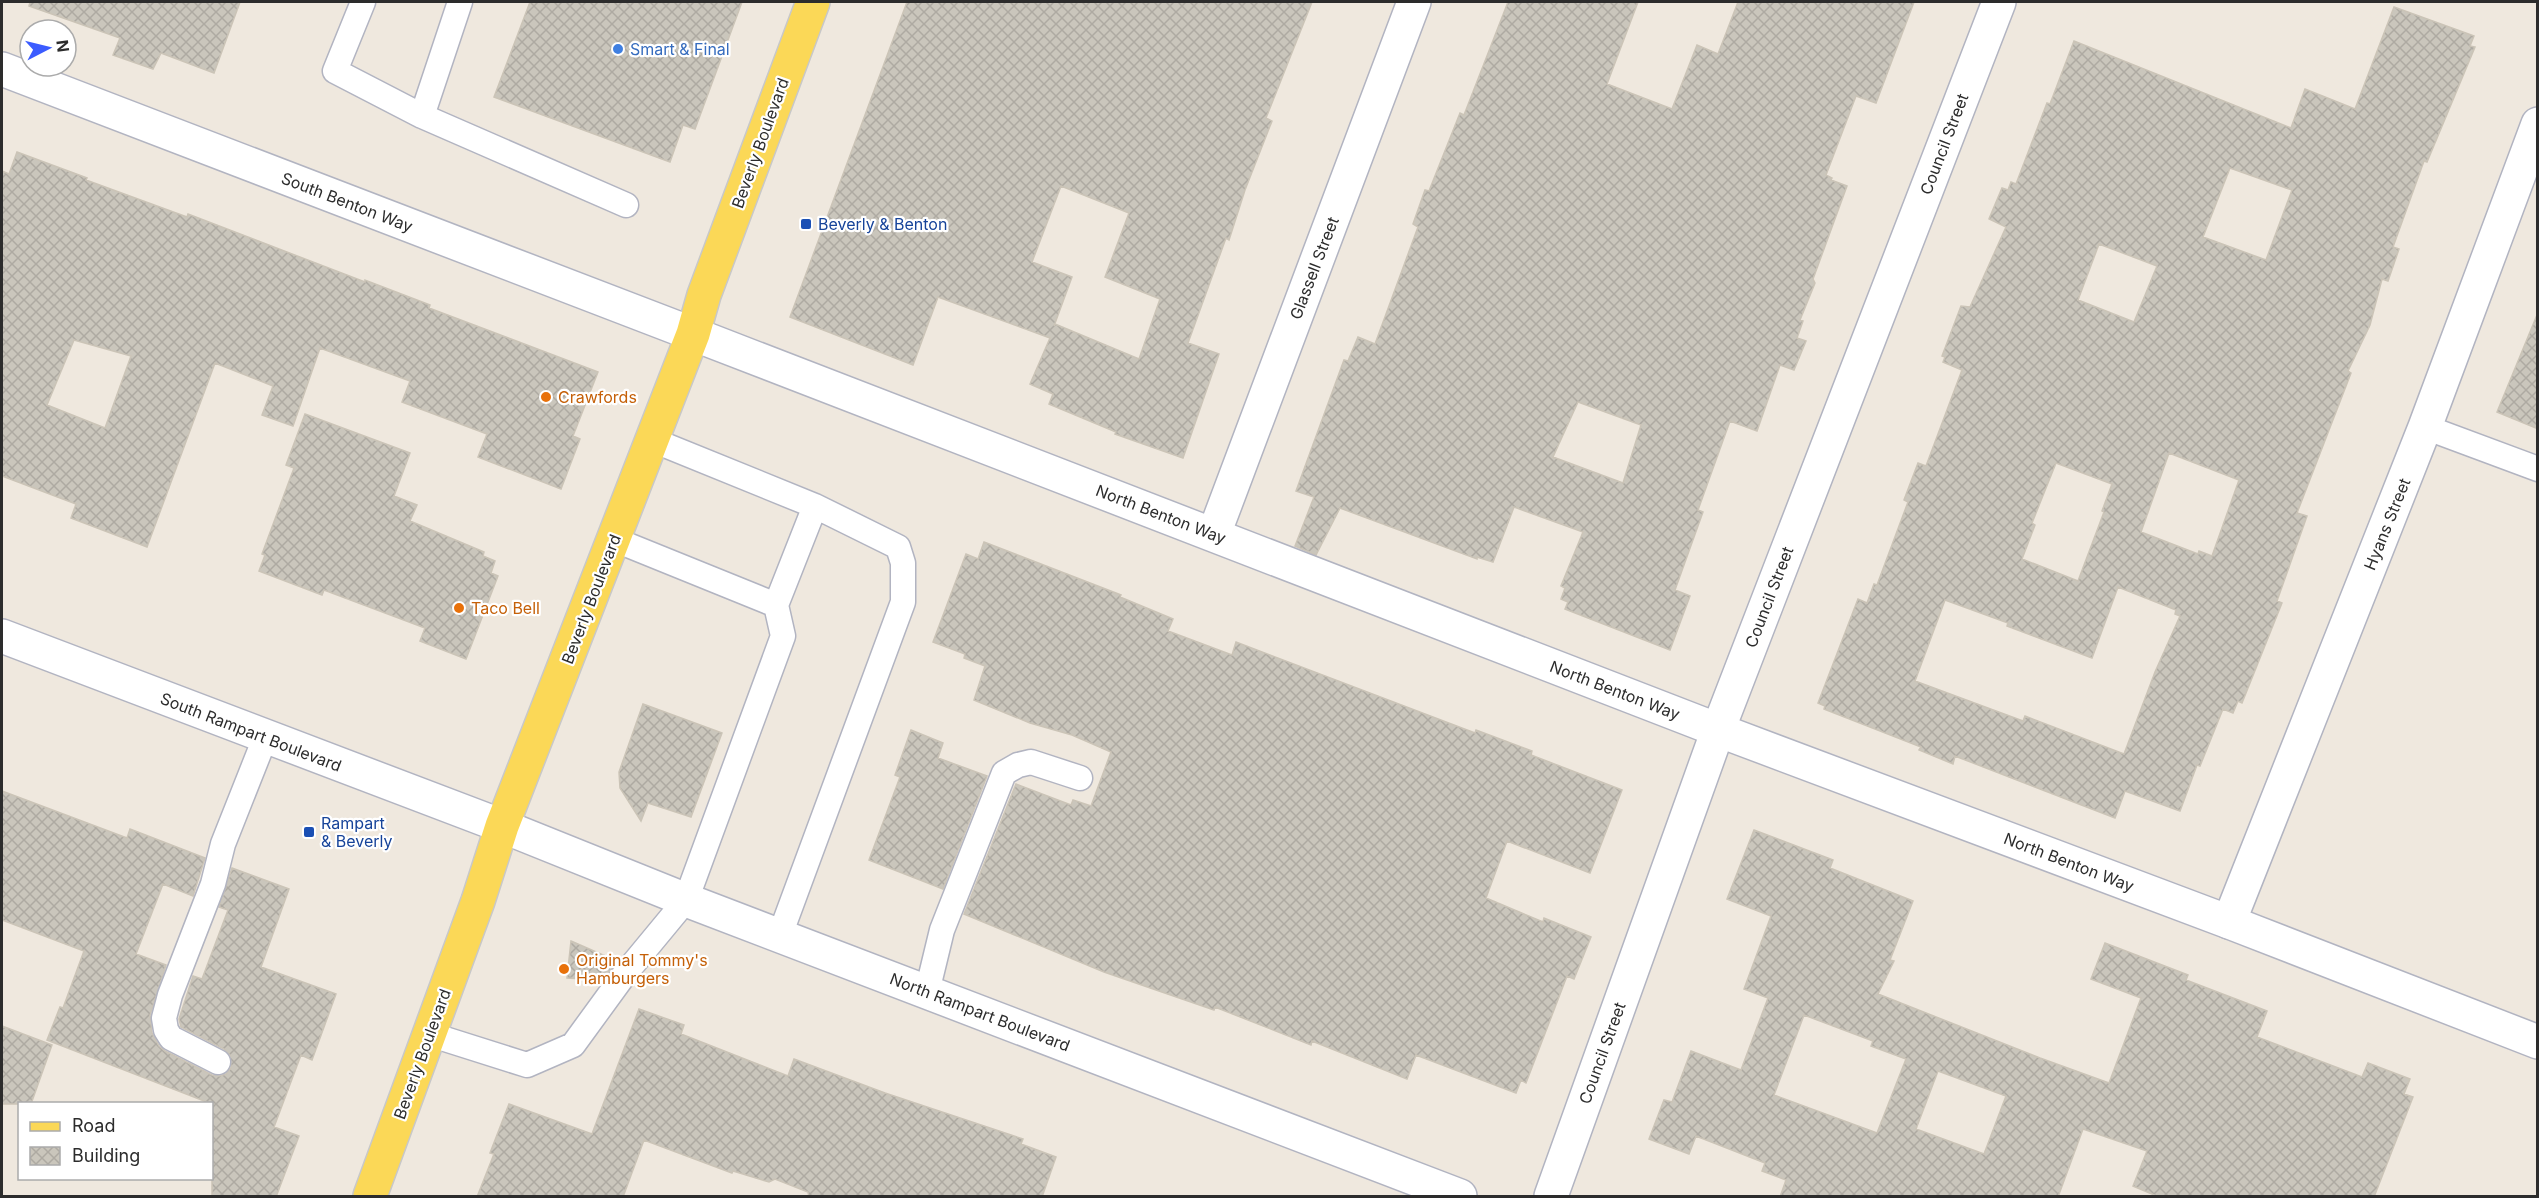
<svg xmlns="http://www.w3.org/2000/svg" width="2539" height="1198" viewBox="0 0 2539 1198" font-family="Inter,sans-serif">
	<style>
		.building { fill: url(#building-cross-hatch); stroke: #cbc4b7; stroke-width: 1.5; fill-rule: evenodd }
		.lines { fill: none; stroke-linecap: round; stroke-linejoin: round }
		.service-casing { stroke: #b2b4c1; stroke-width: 27 }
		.minor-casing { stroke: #b2b4c1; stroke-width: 36 }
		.tertiary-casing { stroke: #b2b4c1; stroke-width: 36 }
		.primary-casing { stroke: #c8c8c8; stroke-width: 36 }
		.service { stroke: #fff; stroke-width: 24 }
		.minor { stroke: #fff; stroke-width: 33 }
		.tertiary { stroke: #fff; stroke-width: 33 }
		.primary { stroke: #fbd857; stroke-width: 33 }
		.shop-dot { fill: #3f7fe0; stroke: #fff; stroke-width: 2 }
		.transit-dot { fill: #1a4fb4; stroke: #fff; stroke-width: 2 }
		.food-dot { fill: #e8710a; stroke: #fff; stroke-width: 2 }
		.labels { text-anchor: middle; stroke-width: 4.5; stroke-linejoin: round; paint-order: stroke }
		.shop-label { font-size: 16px; fill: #366cbe; stroke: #fff; text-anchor: start }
		.street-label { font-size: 16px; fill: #2c2c2c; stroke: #fff }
		.transit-label { font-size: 16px; fill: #164399; stroke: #fff; text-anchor: start }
		.food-label { font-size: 16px; fill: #c56008; stroke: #fff; text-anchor: start }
	</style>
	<defs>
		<pattern id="building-cross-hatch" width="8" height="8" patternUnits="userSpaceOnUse" patternTransform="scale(1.5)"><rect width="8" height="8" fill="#cac6bc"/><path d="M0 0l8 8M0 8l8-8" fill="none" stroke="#aeaaa2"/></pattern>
	</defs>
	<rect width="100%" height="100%" fill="#efe8de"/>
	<!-- building -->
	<path class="building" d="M 30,2 L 240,2 L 214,73 L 161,53 L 153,69 L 113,55 L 120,38 L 29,6 Z
		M 530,2 L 742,2 L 695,129 L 683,125 L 670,162 L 494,97 Z
		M 907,2 L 1312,2 L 1266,118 L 1272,121 L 1245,190 L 1229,240 L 1226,238 L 1188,343 L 1219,354 L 1183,458 L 1115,434 L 1116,432 L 1049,404 L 1053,394 L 1030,384 L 1050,338 L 938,297 L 913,365 L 790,317 ZM 1061,186 L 1129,213 L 1105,277 L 1160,299 L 1139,359 L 1055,324 L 1054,326 L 1072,277 L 1032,262 Z
		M 1508,2 L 1638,2 L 1607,84 L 1672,109 L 1697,45 L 1718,54 L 1738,2 L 1914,2 L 1876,103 L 1856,96 L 1826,175 L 1832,178 L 1831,180 L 1847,186 L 1813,279 L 1815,283 L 1800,320 L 1803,321 L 1797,338 L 1806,341 L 1794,370 L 1780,365 L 1757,431 L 1730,421 L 1698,510 L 1703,512 L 1675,590 L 1690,596 L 1670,650 L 1565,609 L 1568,602 L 1561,599 L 1565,588 L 1561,586 L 1583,532 L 1514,507 L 1493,562 L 1477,557 L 1477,559 L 1340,508 L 1316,555 L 1295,546 L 1314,497 L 1296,491 L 1344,360 L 1348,361 L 1358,337 L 1375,344 L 1418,227 L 1413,224 L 1425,190 L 1429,191 L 1460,113 L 1464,115 ZM 1578,402 L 1641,425 L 1623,483 L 1553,457 Z
		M 2394,7 L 2474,36 L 2470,46 L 2475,47 L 2427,162 L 2424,161 L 2393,247 L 2399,249 L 2388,281 L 2382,279 L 2370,325 L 2348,371 L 2351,373 L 2297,513 L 2307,516 L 2277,601 L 2282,603 L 2242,703 L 2238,701 L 2233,713 L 2223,709 L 2200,766 L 2197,765 L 2180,811 L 2125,791 L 2115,818 L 1955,756 L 1953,764 L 1919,750 L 1921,747 L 1824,709 L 1825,706 L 1818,703 L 1858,599 L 1867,603 L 1874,584 L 1877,585 L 1908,502 L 1904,500 L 1918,463 L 1926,466 L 1962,370 L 1943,362 L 1945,357 L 1942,356 L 1961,306 L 1970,307 L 2006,227 L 1989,219 L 2002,188 L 2008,190 L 2011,182 L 2016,184 L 2047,103 L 2050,104 L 2074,41 L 2291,128 L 2305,89 L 2355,109 ZM 2230,168 L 2292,190 L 2266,260 L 2203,237 ZM 2099,244 L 2157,266 L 2134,322 L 2078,300 ZM 2169,453 L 2239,480 L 2212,556 L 2199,551 L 2198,554 L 2141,532 ZM 2056,463 L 2112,484 L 2102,511 L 2104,512 L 2078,581 L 2022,559 L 2035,525 L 2032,523 ZM 2118,587 L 2176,610 L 2175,614 L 2180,616 L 2155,672 L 2124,754 L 2025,716 L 2023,721 L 1915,681 L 1945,600 L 2008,623 L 2007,626 L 2092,658 Z
		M 17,152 L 87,178 L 86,180 L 187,217 L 188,214 L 365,282 L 365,280 L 430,305 L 429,308 L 598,372 L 573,436 L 580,439 L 561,489 L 478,457 L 487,434 L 402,402 L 410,381 L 320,348 L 293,426 L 262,415 L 273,386 L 215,363 L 147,547 L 71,518 L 76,504 L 2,476 L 2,171 L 9,174 ZM 74,340 L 131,356 L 105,428 L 47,405 Z
		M 2537,315 L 2538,315 L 2538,429 L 2497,412 Z
		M 305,414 L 410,453 L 394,496 L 417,505 L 410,521 L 484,552 L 483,556 L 495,561 L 491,573 L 498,576 L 466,659 L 420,641 L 425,628 L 324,590 L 322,595 L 259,571 L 265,555 L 262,554 L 294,468 L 286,465 Z
		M 984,542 L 1121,595 L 1120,597 L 1173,619 L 1168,631 L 1232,655 L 1236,642 L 1475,733 L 1476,730 L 1532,751 L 1531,755 L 1622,790 L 1590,873 L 1507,841 L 1486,898 L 1543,922 L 1544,918 L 1591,937 L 1574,979 L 1567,976 L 1526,1083 L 1521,1080 L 1516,1093 L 1416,1055 L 1407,1079 L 1312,1041 L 1311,1045 L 1215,1007 L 1214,1010 L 1104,972 L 964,914 L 1016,784 L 1071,805 L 1073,800 L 1091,806 L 1111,752 L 1072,735 L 1030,723 L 974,700 L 985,666 L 964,658 L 965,654 L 933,642 L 966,554 L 978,559 Z
		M 643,704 L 722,733 L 691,817 L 648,803 L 641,821 L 620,788 L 619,772 Z
		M 911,730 L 943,743 L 938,758 L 987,776 L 943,889 L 869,860 L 900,777 L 895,775 Z
		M 2,791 L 127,838 L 130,829 L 205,858 L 193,896 L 163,884 L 136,954 L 166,965 L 150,1015 L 152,1033 L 159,1046 L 165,1051 L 212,1075 L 219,1076 L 226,1074 L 231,1068 L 230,1055 L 224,1049 L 181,1027 L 179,1019 L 193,976 L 202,979 L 228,910 L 219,907 L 232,868 L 289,889 L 261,967 L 336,994 L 312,1060 L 301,1055 L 274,1127 L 299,1136 L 276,1197 L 212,1197 L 212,1104 L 47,1040 L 60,1007 L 63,1008 L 84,951 L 2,920 Z
		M 1754,830 L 1833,860 L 1830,868 L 1913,901 L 1890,960 L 1894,961 L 1878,994 L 2040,1058 L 2109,1083 L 2141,998 L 2091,979 L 2105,943 L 2188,975 L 2186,980 L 2267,1011 L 2257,1037 L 2362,1077 L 2368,1063 L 2410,1079 L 2404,1094 L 2413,1097 L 2374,1197 L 2159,1197 L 2133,1186 L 2147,1151 L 2083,1129 L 2058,1197 L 1780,1197 L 1786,1180 L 1762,1171 L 1765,1163 L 1696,1136 L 1689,1154 L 1649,1139 L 1664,1100 L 1672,1102 L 1691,1051 L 1741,1070 L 1768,998 L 1744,989 L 1771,916 L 1727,899 ZM 1804,1015 L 1873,1041 L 1871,1046 L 1906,1059 L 1877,1133 L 1774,1095 ZM 1938,1071 L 2006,1096 L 1984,1154 L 1916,1129 Z
		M 571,941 L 617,961 L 607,974 L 585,979 L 567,978 Z
		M 639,1009 L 684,1025 L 681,1034 L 788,1076 L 794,1059 L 885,1093 L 1023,1139 L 1021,1144 L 1056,1157 L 1042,1197 L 809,1197 L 808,1192 L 775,1179 L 769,1182 L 733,1171 L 732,1173 L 644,1140 L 623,1197 L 477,1197 L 494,1154 L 490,1153 L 509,1104 L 592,1134 Z
		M 2,1026 L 52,1045 L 31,1104 L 2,1104 Z"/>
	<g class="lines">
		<!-- service casing -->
		<g class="service-casing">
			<path id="service" d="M 363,2 L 335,71 L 422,116 L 626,205
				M 422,116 L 460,2
				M 2425,427 L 2538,469
				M 613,539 L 776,605 L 815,506 L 650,439
				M 780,935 L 903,602 L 903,563 L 898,547 L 815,506
				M 927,992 L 942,930 L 1004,773 L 1018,765 L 1031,762 L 1080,778
				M 429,1034 L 527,1065 L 573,1045 L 624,975 L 686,900 L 783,636 L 776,605
				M 218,1062 L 171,1038 L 166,1030 L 164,1018 L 170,995 L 213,884 L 223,844 L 265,738"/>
		</g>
		<!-- minor casing -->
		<g class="minor-casing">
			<path id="minor" d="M 2,69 L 693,334
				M 1214,534 L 1414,2
				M 2229,922 L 2425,427 L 2538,124
				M 1551,1196 L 1718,730 L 1999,2"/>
		</g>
		<!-- tertiary casing -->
		<g class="tertiary-casing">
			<path id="tertiary" d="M 693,334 L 1718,730 L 2229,922 L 2538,1042
				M 2,636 L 502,826 L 686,900 L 1460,1196"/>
		</g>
		<!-- primary casing -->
		<g class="primary-casing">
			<path id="primary" d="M 370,1196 L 478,901 L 502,826 L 693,334 L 704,295 L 813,2"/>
		</g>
		<!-- service -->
		<use href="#service" class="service"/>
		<!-- minor -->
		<use href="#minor" class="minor"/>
		<!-- tertiary -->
		<use href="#tertiary" class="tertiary"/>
		<!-- primary -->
		<use href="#primary" class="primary"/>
	</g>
	<!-- markers -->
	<circle class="shop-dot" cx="618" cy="49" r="6"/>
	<g class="transit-dot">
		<rect x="800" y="218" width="12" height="12" rx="3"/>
		<rect x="303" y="826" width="12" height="12" rx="3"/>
	</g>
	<g class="food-dot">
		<circle cx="546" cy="397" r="6"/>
		<circle cx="459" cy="608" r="6"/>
		<circle cx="564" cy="969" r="6"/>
	</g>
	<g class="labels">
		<!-- shop labels -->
		<g class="shop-label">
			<text x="630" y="55">Smart &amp; Final</text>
		</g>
		<!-- street labels -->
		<g class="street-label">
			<text transform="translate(760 143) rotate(-70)" y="6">Beverly Boulevard</text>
			<text transform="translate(1944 144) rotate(-69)" y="6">Council Street</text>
			<text transform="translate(347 202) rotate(21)" y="6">South Benton Way</text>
			<text transform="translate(1314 268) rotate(-69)" y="6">Glassell Street</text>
			<text transform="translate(1161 514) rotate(21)" y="6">North Benton Way</text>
			<text transform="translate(2387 524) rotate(-68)" y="6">Hyans Street</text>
			<text transform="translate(1769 597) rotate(-69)" y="6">Council Street</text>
			<text transform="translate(591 599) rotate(-69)" y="6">Beverly Boulevard</text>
			<text transform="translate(1615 690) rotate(21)" y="6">North Benton Way</text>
			<text transform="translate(251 732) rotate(21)" y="6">South Rampart Boulevard</text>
			<text transform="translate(2069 862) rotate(21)" y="6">North Benton Way</text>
			<text transform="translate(980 1012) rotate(21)" y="6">North Rampart Boulevard</text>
			<text transform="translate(1602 1053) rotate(-70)" y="6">Council Street</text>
			<text transform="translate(422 1054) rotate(-70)" y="6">Beverly Boulevard</text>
		</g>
		<!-- transit labels -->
		<g class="transit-label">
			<text x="818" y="230">Beverly &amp; Benton</text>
			<text x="321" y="829">Rampart<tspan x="321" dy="18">&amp; Beverly</tspan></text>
		</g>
		<!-- food labels -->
		<g class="food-label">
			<text x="558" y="403">Crawfords</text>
			<text x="471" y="614">Taco Bell</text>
			<text x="576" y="966">Original Tommy's<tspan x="576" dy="18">Hamburgers</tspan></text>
		</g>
	</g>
	<!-- border -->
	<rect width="2539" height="1198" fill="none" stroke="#2c2c2c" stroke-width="6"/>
	<!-- legend -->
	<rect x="18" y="1102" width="195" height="78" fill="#ffffff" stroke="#ababab" stroke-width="1.5"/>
	<rect x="30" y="1122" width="30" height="9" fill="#fbd857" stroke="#ababab" stroke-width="1.5"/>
	<text x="72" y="1132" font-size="18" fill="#2c2c2c">Road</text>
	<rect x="30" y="1147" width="30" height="18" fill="url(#building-cross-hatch)" stroke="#ababab" stroke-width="1.5"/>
	<text x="72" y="1162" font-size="18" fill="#2c2c2c">Building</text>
	<!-- north arrow -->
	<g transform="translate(48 48) rotate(83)"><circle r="28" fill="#ffffff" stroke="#ababab" stroke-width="1.5"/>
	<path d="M0-4.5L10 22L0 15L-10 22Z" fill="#3b5cff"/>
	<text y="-9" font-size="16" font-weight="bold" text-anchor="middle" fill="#2c2c2c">N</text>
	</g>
</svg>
